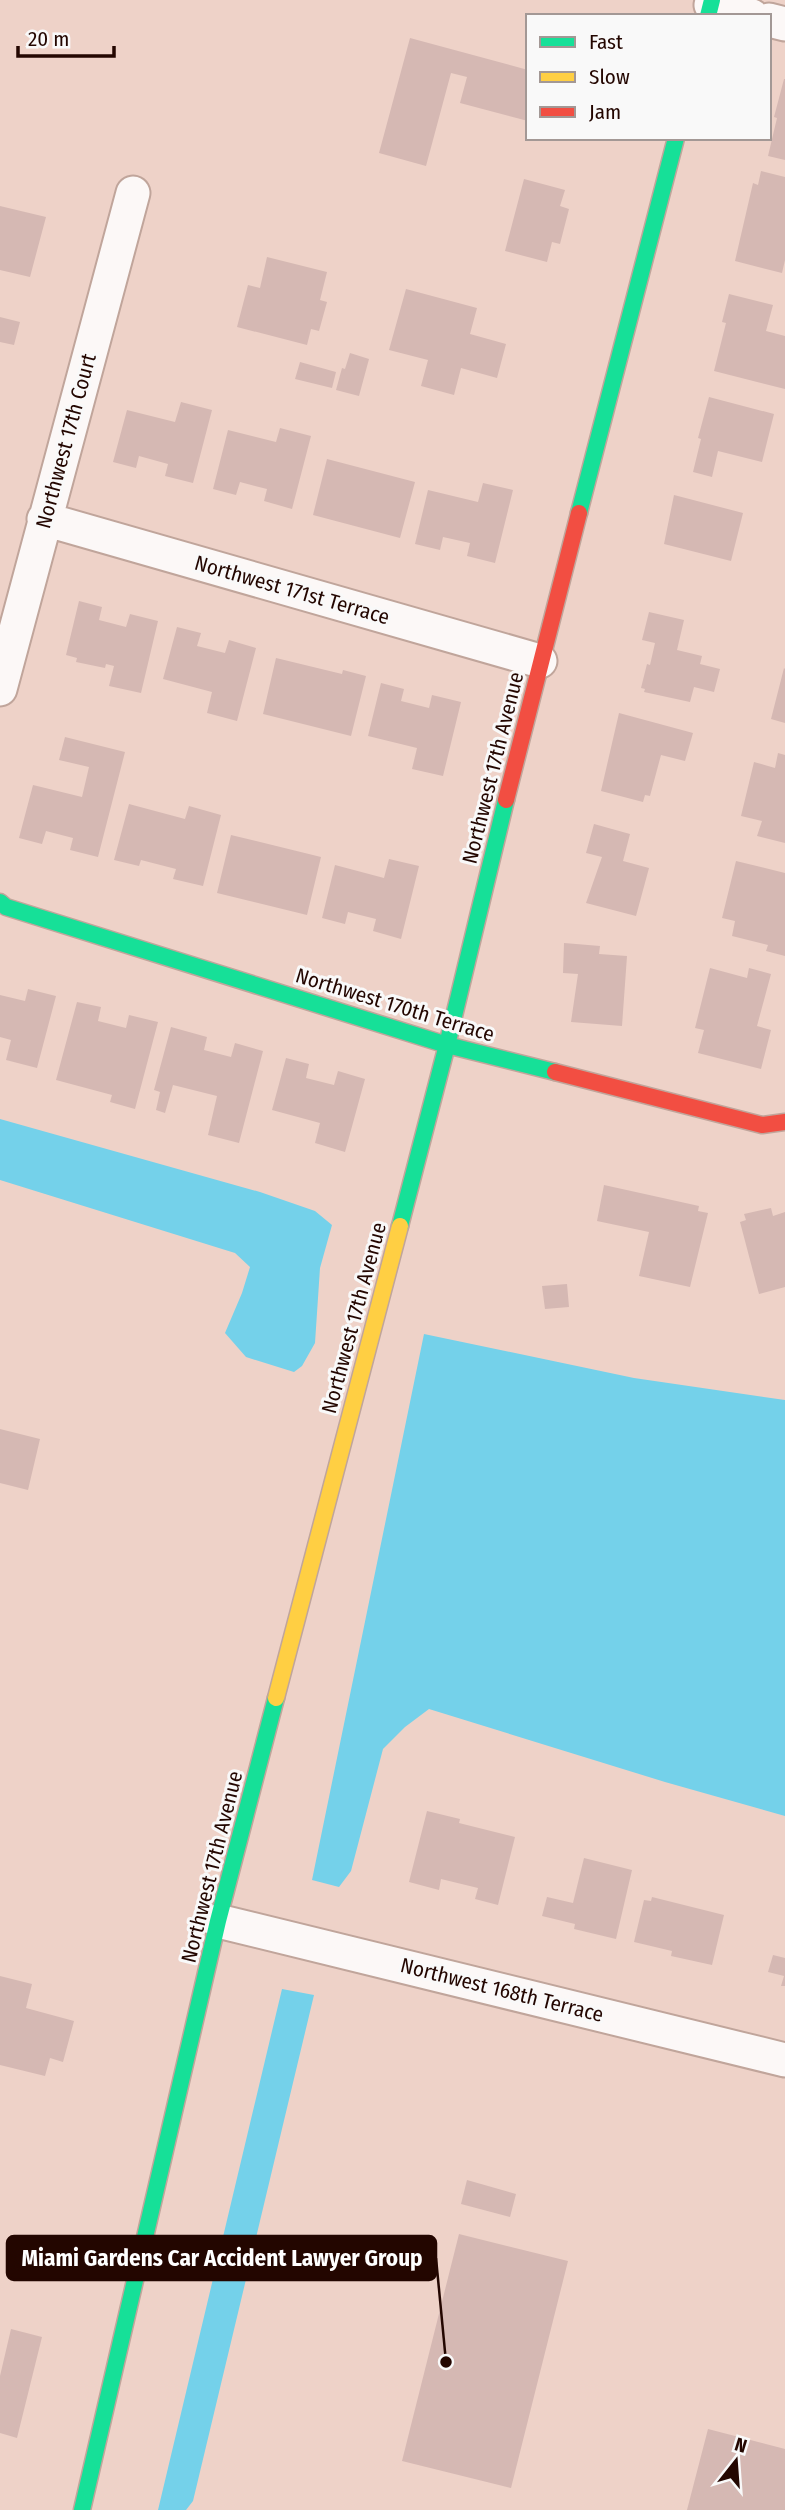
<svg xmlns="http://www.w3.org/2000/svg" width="785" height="2510" viewBox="0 0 785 2510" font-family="'Fira Sans Condensed',sans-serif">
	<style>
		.water { fill: #74d1ea }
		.building { fill: #d5b8b3 }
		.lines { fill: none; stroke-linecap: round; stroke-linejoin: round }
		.street-casing { stroke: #c0a59b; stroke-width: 37 }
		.fast-casing { stroke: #c0a59b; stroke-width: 19 }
		.slow-casing { stroke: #c0a59b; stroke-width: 19 }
		.jam-casing { stroke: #c0a59b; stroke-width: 19 }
		.street { stroke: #fcf8f7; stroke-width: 33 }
		.fast { stroke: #16e098; stroke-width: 16 }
		.slow { stroke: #ffcf43; stroke-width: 16 }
		.jam { stroke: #f24e42; stroke-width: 16 }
		.labels { text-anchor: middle; stroke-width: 6; stroke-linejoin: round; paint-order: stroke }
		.street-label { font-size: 21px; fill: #230600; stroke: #f9f9f9 }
		.leader { fill: none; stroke: #230600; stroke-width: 2.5 }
		.callout-dot { fill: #230600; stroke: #f9f9f9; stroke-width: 2.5 }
		.callout { fill: #230600; stroke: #230600; stroke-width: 2.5 }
		.callout-label { font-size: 23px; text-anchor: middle; font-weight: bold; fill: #fff }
	</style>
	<rect width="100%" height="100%" fill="#eed2c8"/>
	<!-- water -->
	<path class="water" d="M 0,1119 L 260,1192 L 315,1211 L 332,1225 L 320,1268 L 315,1343 L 302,1366 L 294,1372 L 246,1357 L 225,1333 L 242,1293 L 250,1267 L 235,1253 L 0,1180 Z
		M 424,1334 L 634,1378 L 785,1400 L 785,1816 L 665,1782 L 429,1709 L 405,1727 L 383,1749 L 351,1871 L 339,1887 L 312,1880 Z
		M 282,1989 L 314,1995 L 193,2501 L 186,2510 L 158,2510 Z"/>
	<!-- building -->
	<path class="building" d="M 410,38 L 528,70 L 528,121 L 460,103 L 467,77 L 451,73 L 426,166 L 379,153 Z
		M 784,79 L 785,79 L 785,160 L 768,156 L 777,118 L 774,117 Z
		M 761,171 L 785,177 L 785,260 L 782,273 L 735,261 L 753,183 L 758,185 Z
		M 524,179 L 565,190 L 560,206 L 569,209 L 560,244 L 552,242 L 547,262 L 505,251 Z
		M 0,206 L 46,217 L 30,277 L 0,270 Z
		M 267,257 L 327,272 L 320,300 L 327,302 L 319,331 L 311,329 L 307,345 L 237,327 L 248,285 L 260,288 Z
		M 406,289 L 477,308 L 470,334 L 506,344 L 497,378 L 461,368 L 454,395 L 421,386 L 428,360 L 389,350 Z
		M 729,294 L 773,305 L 766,331 L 785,336 L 785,389 L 714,371 L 726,323 L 722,322 Z
		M 0,317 L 20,322 L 14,345 L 0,342 Z
		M 350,353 L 369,359 L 359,396 L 336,390 L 342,368 L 345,369 Z
		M 300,362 L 336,372 L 332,388 L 295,379 Z
		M 709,397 L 774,414 L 762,462 L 718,451 L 712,477 L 693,472 L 701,439 L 698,438 Z
		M 181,402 L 212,410 L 193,483 L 165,476 L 168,464 L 139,456 L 136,468 L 113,462 L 127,410 L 175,422 Z
		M 280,428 L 311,436 L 292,509 L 264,501 L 267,489 L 240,482 L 236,495 L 213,489 L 228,430 L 276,442 Z
		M 327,459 L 415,482 L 400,538 L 313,515 Z
		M 483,483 L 513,490 L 495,563 L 467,556 L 470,543 L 443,537 L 440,550 L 415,544 L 428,490 L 478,502 Z
		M 674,495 L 743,513 L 731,561 L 664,544 Z
		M 79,601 L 102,607 L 99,620 L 126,627 L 130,614 L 158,621 L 141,693 L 109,686 L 114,666 L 106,664 L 105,668 L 76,662 L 77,658 L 66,655 Z
		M 649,612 L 684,620 L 677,650 L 702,656 L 700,664 L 720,669 L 714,692 L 694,687 L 690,702 L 644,692 L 645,689 L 641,688 L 647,664 L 650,665 L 655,643 L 642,640 Z
		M 177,627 L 201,633 L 197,646 L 225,653 L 229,640 L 256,648 L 237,721 L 207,713 L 212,692 L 163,679 Z
		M 276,658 L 342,674 L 343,670 L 366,676 L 351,736 L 263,714 Z
		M 784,668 L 785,669 L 785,723 L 771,719 Z
		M 381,683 L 404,689 L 401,701 L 429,708 L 432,695 L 461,702 L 443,776 L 412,769 L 417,748 L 368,736 Z
		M 619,713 L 693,733 L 685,761 L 661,755 L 650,796 L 645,795 L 643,802 L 601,791 Z
		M 65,737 L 125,752 L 98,857 L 70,850 L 73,838 L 46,831 L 42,844 L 19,838 L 33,785 L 82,797 L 89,767 L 59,760 Z
		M 778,753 L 785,755 L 785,843 L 757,836 L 762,821 L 741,816 L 754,762 L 775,768 Z
		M 129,804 L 185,819 L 189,806 L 221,815 L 203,886 L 173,879 L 176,869 L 141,860 L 139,866 L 114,860 Z
		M 594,824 L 630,834 L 623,861 L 649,868 L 636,916 L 586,903 L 602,857 L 586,853 Z
		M 231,835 L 321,857 L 307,915 L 217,893 Z
		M 389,859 L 419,866 L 401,939 L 373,931 L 376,919 L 348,912 L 345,924 L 322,918 L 335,865 L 384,878 Z
		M 736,861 L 785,873 L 785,956 L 766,951 L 768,945 L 732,936 L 735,921 L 722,918 Z
		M 564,943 L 600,946 L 599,954 L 627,956 L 622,1026 L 571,1022 L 578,974 L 563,973 Z
		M 710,968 L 747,978 L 749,968 L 771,974 L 757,1026 L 771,1030 L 761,1069 L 698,1053 L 704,1030 L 695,1028 Z
		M 28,989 L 56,996 L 37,1068 L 6,1060 L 11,1040 L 0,1037 L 0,995 L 25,1001 Z
		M 77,1002 L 101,1007 L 98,1021 L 126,1028 L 129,1015 L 158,1022 L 135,1109 L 110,1102 L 112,1095 L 56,1080 Z
		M 171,1027 L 207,1037 L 204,1050 L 231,1057 L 235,1043 L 263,1051 L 239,1143 L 208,1135 L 217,1096 L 173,1085 L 165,1113 L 156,1110 L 160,1092 L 154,1090 Z
		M 286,1058 L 309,1064 L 306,1078 L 334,1085 L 338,1071 L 365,1079 L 345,1152 L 315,1143 L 320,1123 L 272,1110 Z
		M 604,1185 L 699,1206 L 698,1211 L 708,1213 L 690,1287 L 639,1276 L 649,1232 L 597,1221 Z
		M 771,1208 L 773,1216 L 785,1212 L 785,1287 L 759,1294 L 740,1222 L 746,1220 L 744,1214 Z
		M 567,1284 L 569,1307 L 545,1309 L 542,1286 Z
		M 0,1429 L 40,1439 L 28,1490 L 0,1483 Z
		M 427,1811 L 460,1819 L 459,1823 L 515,1837 L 498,1905 L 475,1899 L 478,1888 L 441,1879 L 439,1890 L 409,1882 Z
		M 584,1858 L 632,1870 L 616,1939 L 574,1929 L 575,1924 L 542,1916 L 547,1897 L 573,1903 Z
		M 652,1897 L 724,1915 L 712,1965 L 671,1956 L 672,1951 L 634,1942 L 644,1900 L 651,1901 Z
		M 773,1955 L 785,1958 L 785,1986 L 781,1986 L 784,1976 L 768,1972 Z
		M 0,1976 L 32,1984 L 26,2008 L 74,2021 L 63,2062 L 50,2058 L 45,2076 L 0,2065 Z
		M 467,2180 L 516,2194 L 510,2217 L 461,2204 Z
		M 459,2234 L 568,2261 L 511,2488 L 402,2461 Z
		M 11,2329 L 42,2337 L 17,2438 L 0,2433 L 0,2376 Z
		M 708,2429 L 785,2449 L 785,2510 L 687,2510 Z"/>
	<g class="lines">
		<!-- street casing -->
		<g class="street-casing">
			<path id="street" d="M 711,5 L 752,16
				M 769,20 L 785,24
				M 44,519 L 540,661
				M 0,689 L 133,193
				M 218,1921 L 785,2060"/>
		</g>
		<!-- fast casing -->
		<g class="fast-casing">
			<path id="fast" d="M 708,16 L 712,0
				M 579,513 L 676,138
				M 0,902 L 6,907 L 447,1045 L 555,1072
				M 400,1226 L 447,1045 L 506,800
				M 82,2510 L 218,1921 L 276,1698"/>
		</g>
		<!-- slow casing -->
		<g class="slow-casing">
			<path id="slow" d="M 276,1698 L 400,1226"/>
		</g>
		<!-- jam casing -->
		<g class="jam-casing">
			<path id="jam" d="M 506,800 L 579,513
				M 555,1072 L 762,1125 L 785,1122"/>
		</g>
		<!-- street -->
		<use href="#street" class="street"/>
		<!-- fast -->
		<use href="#fast" class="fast"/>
		<!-- slow -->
		<use href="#slow" class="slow"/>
		<!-- jam -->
		<use href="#jam" class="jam"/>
	</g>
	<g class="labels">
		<!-- street labels -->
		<g class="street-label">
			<text transform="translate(66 441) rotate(-75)" y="7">Northwest 17th Court</text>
			<text transform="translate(292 590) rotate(16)" y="7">Northwest 171st Terrace</text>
			<text transform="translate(493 768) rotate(-76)" y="7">Northwest 17th Avenue</text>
			<text transform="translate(395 1005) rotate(17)" y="7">Northwest 170th Terrace</text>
			<text transform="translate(354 1318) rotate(-75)" y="7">Northwest 17th Avenue</text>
			<text transform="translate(212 1867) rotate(-76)" y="7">Northwest 17th Avenue</text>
			<text transform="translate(502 1990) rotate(14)" y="7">Northwest 168th Terrace</text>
		</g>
	</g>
	<!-- callouts -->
	<path class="leader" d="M446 2362L436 2258"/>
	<circle class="callout-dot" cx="446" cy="2362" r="7"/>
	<rect class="callout" x="7" y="2236" width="429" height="44" rx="7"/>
	<g class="callout-label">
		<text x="222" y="2266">Miami Gardens Car Accident Lawyer Group</text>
	</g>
	<!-- legend -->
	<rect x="526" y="14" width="245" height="126" fill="#f9f9f9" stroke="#a39895" stroke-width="2"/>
	<rect x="540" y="37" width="35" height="10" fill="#16e098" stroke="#a39895" stroke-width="2"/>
	<text x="589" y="49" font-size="21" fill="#230600">Fast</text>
	<rect x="540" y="72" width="35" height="10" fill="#ffcf43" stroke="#a39895" stroke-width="2"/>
	<text x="589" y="84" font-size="21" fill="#230600">Slow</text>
	<rect x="540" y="107" width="35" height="10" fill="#f24e42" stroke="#a39895" stroke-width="2"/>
	<text x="589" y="119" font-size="21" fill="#230600">Jam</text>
	<!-- north arrow -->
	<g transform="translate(736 2461) rotate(17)" stroke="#f9f9f9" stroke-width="5" paint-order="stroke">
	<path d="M0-5L12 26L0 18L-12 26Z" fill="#230600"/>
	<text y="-10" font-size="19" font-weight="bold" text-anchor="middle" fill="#230600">N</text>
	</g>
	<!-- scale -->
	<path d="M18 46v10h96v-10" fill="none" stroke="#230600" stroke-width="3.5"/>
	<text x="28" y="46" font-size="21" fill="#230600" stroke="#f9f9f9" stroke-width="5" paint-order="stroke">20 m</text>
</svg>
